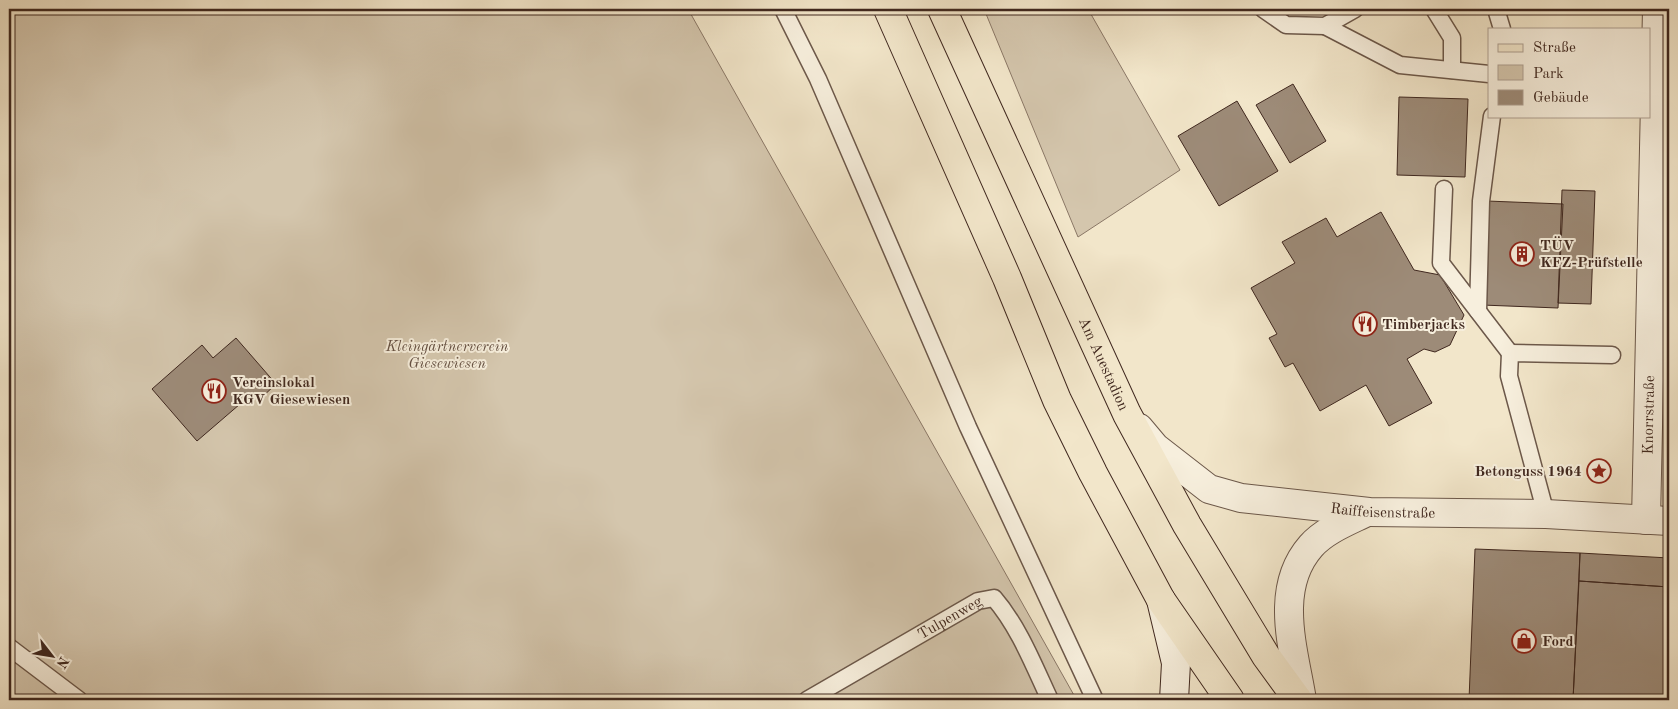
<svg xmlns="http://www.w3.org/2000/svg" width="1678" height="709" viewBox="0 0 1678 709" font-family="'Old Standard TT',serif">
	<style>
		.green { fill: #d4c6ad; stroke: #8a7766 }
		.building { fill: #9d8b78; stroke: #40281f }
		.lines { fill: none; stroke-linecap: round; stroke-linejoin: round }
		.lane-casing { stroke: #6c584a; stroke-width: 19 }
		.street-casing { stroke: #6c584a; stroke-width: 30 }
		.secondary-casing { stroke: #40281f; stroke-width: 30 }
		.primary-casing { stroke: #40281f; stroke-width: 30 }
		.lane { stroke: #f7efdd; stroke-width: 16 }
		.street { stroke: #f7efdd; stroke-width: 28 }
		.secondary { stroke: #f7efdd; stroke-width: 28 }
		.primary { stroke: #f2e6ca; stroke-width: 28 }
		.labels { text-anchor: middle; stroke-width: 4; stroke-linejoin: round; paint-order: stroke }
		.poi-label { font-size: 15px; font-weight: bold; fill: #40281f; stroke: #f7efdd; text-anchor: start }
		.park-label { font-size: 15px; font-style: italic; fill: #655042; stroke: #f7efdd }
		.street-label { font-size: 15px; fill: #40281f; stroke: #f7efdd }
	</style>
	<rect width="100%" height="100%" fill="#f2e6ca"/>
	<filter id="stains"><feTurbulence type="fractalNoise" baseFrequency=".004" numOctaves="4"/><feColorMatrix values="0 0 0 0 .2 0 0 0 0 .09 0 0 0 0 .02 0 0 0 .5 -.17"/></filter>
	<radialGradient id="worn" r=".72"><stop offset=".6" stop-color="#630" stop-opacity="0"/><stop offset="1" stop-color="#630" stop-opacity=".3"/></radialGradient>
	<!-- green -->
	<path class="green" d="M 9,9 L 688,9 L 1075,697 L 1070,700 L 9,700 Z
		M 984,9 L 1088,9 L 1180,170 L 1078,237 Z"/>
	<!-- building -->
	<path class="building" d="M 1293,84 L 1326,141 L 1290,163 L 1256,105 Z
		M 1399,97 L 1468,99 L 1465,177 L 1397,175 Z
		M 1237,101 L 1278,171 L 1219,206 L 1178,136 Z
		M 1562,190 L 1595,191 L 1591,304 L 1558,303 Z
		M 1487,201 L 1563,204 L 1558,308 L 1482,305 Z
		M 1381,212 L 1414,270 L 1440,275 L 1464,315 L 1450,345 L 1435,352 L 1424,349 L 1407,359 L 1432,403 L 1389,426 L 1366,385 L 1320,411 L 1293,363 L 1285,367 L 1269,338 L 1277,334 L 1251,288 L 1295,263 L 1282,242 L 1326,218 L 1337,237 Z
		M 236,338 L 276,384 L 260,399 L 254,392 L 197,441 L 152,389 L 202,345 L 213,358 Z
		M 1475,549 L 1580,553 L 1573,700 L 1469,700 Z
		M 1580,553 L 1669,558 L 1669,587 L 1579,581 Z
		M 1579,581 L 1669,587 L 1669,700 L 1573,700 Z"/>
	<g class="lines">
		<!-- lane casing -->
		<g class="lane-casing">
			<g id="lane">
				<path d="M 783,9 L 818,79 L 968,427 L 1095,700"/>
				<path d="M 1263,9 L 1286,25 L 1325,26 L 1355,9"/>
				<path d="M 1434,9 L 1452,38 L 1452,70"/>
				<path d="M 1496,9 L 1502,29"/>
				<path d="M 1325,26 L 1400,65 L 1489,74"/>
				<path d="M 1444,189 L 1441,263 L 1510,353"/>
				<path d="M 1478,311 L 1481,201 L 1492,116"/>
				<path d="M 1546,514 L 1509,376 L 1510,353 L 1612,355"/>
				<path d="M 9,647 L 79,700"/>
				<path id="s1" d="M 807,700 L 978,601 L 994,598 C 1019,627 1034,666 1050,700"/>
			</g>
		</g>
		<!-- street casing -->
		<g class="street-casing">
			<g id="street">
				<path id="s2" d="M 1139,428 L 1155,447 L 1209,489 L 1241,498 L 1369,512 L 1546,514 L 1669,521"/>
				<path id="s3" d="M 1646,520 L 1657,9"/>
				<path d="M 1302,700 C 1294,650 1273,589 1311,546 C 1325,530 1349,521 1367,512"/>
			</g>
		</g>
		<!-- secondary casing -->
		<g class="secondary-casing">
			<path id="secondary" d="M 1161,600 L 1176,663 L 1174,700"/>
		</g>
		<!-- primary casing -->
		<g class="primary-casing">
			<g id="primary">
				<path d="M 888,9 L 1007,278 L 1057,400 L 1093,473 L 1161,600 L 1230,700"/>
				<path id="s4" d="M 942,9 L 1127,414 L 1187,525 L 1266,656 L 1298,700"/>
			</g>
		</g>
		<!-- lane -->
		<use href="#lane" class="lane"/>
		<!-- street -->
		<use href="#street" class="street"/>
		<!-- secondary -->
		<use href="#secondary" class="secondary"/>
		<!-- primary -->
		<use href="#primary" class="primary"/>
	</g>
	<!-- icons -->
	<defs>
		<g id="building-ring" transform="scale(1.25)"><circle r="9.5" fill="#f7efdd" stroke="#8f2418" stroke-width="1.5"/><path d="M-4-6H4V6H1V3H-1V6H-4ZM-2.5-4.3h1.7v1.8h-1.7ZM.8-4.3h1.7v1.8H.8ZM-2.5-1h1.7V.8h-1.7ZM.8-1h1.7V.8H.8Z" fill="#8f2418"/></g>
		<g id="restaurant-ring" transform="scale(1.25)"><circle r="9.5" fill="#f7efdd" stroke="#8f2418" stroke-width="1.5"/><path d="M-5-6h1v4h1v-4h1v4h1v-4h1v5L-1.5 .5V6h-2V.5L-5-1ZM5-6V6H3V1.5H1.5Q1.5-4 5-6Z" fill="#8f2418"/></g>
		<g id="sight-ring" transform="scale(1.25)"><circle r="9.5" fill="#f7efdd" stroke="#8f2418" stroke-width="1.5"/><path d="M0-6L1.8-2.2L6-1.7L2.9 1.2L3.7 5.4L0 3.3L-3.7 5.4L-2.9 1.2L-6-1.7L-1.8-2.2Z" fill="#8f2418"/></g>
		<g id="shop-ring" transform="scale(1.25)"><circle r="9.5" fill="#f7efdd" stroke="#8f2418" stroke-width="1.5"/><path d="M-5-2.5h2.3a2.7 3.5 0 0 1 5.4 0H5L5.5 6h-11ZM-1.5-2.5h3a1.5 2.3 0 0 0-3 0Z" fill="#8f2418"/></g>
	</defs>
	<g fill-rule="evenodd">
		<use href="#building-ring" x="1522" y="254"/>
		<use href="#restaurant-ring" x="1365" y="324"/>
		<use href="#restaurant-ring" x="214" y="391"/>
		<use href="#sight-ring" x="1599" y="471"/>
		<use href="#shop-ring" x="1524" y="641"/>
	</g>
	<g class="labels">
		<!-- poi labels -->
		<g class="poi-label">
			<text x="1540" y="250">TÜV<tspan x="1540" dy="17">KFZ-Prüfstelle</tspan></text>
			<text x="1382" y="329">Timberjacks</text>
			<text x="232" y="387">Vereinslokal<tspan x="232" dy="17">KGV Giesewiesen</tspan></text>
			<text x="1582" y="476" text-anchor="end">Betonguss 1964</text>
			<text x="1542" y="646">Ford</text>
		</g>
		<!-- park labels -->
		<g class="park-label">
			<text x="447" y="351">Kleingärtnerverein<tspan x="447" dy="17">Giesewiesen</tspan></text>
		</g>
		<!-- street labels -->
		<g class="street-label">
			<text dy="5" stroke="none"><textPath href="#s4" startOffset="390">Am Auestadion</textPath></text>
			<text dy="5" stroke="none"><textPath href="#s3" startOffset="105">Knorrstraße</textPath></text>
			<text dy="5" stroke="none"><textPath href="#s2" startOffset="269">Raiffeisenstraße</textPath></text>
			<text dy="5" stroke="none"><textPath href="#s1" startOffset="165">Tulpenweg</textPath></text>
		</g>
	</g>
	<!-- margin -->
	<rect width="1678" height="709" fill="none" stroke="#f2e6ca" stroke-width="30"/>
	<rect x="10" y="10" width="1658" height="689" fill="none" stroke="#40281f" stroke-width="2.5"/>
	<rect x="15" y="15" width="1648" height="679" fill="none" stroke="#40281f"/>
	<!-- legend -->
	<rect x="1488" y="28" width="162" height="90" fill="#f7efdd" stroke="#ae9f91"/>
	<rect x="1498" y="44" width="25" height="8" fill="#f2e6ca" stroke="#ae9f91"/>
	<text x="1533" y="52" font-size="15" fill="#40281f">Straße</text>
	<rect x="1498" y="65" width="25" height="15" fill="#d4c6ad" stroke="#ae9f91"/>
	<text x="1533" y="78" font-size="15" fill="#40281f">Park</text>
	<rect x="1498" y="90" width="25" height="15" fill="#9d8b78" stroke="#ae9f91"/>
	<text x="1533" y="102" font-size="15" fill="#40281f">Gebäude</text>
	<!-- north arrow -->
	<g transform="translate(52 656) rotate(121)" stroke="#f7efdd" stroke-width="4" paint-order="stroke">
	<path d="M0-4L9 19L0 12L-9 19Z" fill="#40281f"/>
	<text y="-8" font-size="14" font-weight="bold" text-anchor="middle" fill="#40281f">N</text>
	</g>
	<rect width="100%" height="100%" filter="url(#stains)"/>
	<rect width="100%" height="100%" fill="url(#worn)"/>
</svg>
